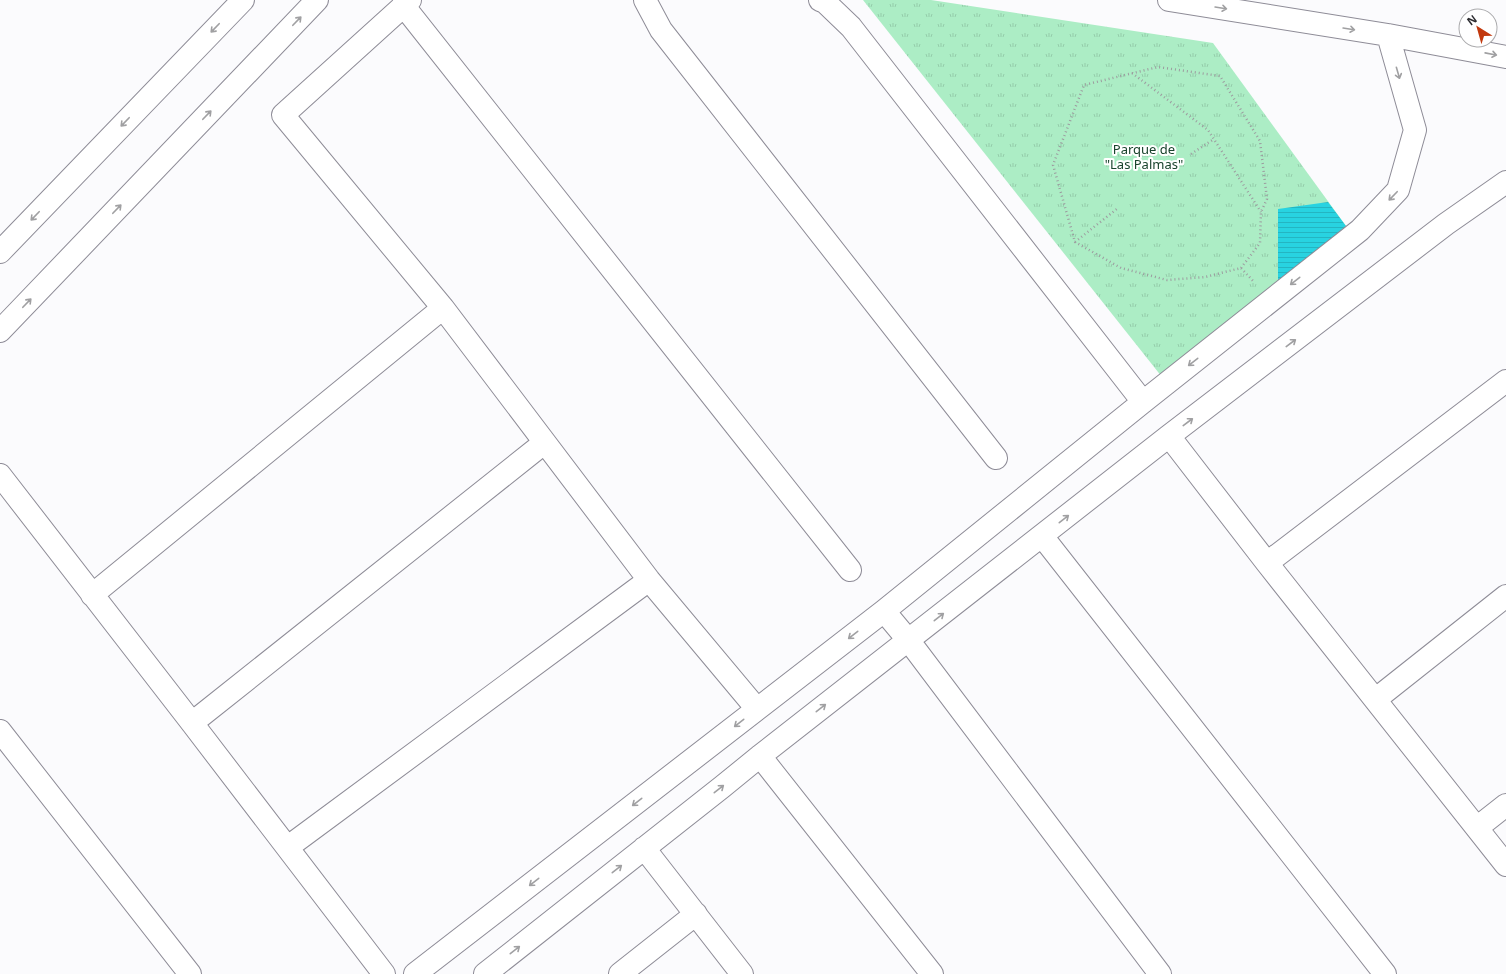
<svg xmlns="http://www.w3.org/2000/svg" width="1506" height="974" viewBox="0 0 1506 974" font-family="'Noto Sans',sans-serif">
	<style>
		.park { fill: url(#park-tufts) }
		.water { fill: url(#water-rules) }
		.lines { fill: none; stroke-linecap: round; stroke-linejoin: round }
		.minor-casing { stroke: #8e8c97; stroke-width: 24 }
		.path { stroke: #9c9c9f; stroke-width: 2.5; stroke-dasharray: 1 3; stroke-linecap: butt }
		.minor { stroke: #fff; stroke-width: 22 }
		.oneway { stroke: #a0a0a2 }
		.labels { text-anchor: middle; stroke-width: 4; stroke-linejoin: round; paint-order: stroke }
		.park-label { font-size: 13px; fill: #18432c; stroke: #fff }
	</style>
	<defs>
		<pattern id="park-tufts" width="24" height="20" patternUnits="userSpaceOnUse"><rect width="24" height="20" fill="#acedc5"/><path d="M3 7l-1-3M5 7V3M7 7l1-3M15 17l-1-3M17 17v-4M19 17l1-3" fill="none" stroke="#94ccaa"/></pattern>
		<pattern id="water-rules" width="6" height="5" patternUnits="userSpaceOnUse"><rect width="6" height="5" fill="#28d3e1"/><path d="M0 2.5h6" fill="none" stroke="#24b5c2"/></pattern>
	</defs>
	<rect width="100%" height="100%" fill="#fbfbfd"/>
	<!-- park -->
	<path class="park" d="M 863,0 L 931,0 L 1213,43 L 1346,226 L 1162,377 Z"/>
	<!-- water -->
	<path class="water" d="M 1328,202 L 1346,226 L 1278,284 L 1278,209 Z"/>
	<g class="lines">
		<!-- minor casing -->
		<g class="minor-casing">
			<path id="minor" d="M 410,0 L 283,115 L 443,308 L 649,580 L 757,709
				M 645,0 L 661,30 L 996,458
				M 820,0 L 825,2 L 851,27 L 1143,402
				M 1169,0 L 1388,35 L 1506,57
				M 403,5 L 850,570
				M 0,252 L 243,0
				M 0,331 L 317,0
				M 1169,436 L 1267,563 L 1506,865
				M 0,475 L 192,723 L 384,974
				M 1042,536 L 1385,974
				M 1267,563 L 1506,381
				M 92,595 L 443,308
				M 884,611 L 909,641 L 1160,974
				M 1376,699 L 1506,596
				M 192,723 L 544,443
				M 0,731 L 190,974
				M 760,756 L 932,974
				M 1478,827 L 1506,805
				M 288,847 L 649,580
				M 644,848 L 742,974
				M 415,974 L 884,611 L 1143,402 L 1360,230 L 1398,190 L 1415,130 L 1388,35
				M 485,974 L 722,787 L 760,756 L 1169,436 L 1446,224 L 1506,182
				M 620,974 L 696,914"/>
		</g>
		<!-- path -->
		<path class="path" d="M 1132,73 L 1208,130 L 1261,212
			M 1191,154 L 1214,139
			M 1075,242 L 1118,208
			M 1241,268 L 1260,243 L 1261,212 L 1267,199 L 1260,141 L 1220,76 L 1158,67 L 1084,85 L 1053,165 L 1075,242 L 1121,268 L 1167,280 L 1205,277 L 1241,268 L 1254,282"/>
		<!-- minor -->
		<use href="#minor" class="minor"/>
	</g>
	<!-- one-way arrows -->
	<defs><path id="oneway-shaft" d="M-6 0H5M1.5-3L5.5 0L1.5 3" fill="none" stroke-width="1.6" stroke-linecap="round" stroke-linejoin="round"/></defs>
	<g class="oneway">
		<use href="#oneway-shaft" transform="translate(1221 8) rotate(9)"/>
		<use href="#oneway-shaft" transform="translate(297 21) rotate(-46)"/>
		<use href="#oneway-shaft" transform="translate(215 28) rotate(134)"/>
		<use href="#oneway-shaft" transform="translate(1349 29) rotate(9)"/>
		<use href="#oneway-shaft" transform="translate(1491 54) rotate(11)"/>
		<use href="#oneway-shaft" transform="translate(1398 73) rotate(74)"/>
		<use href="#oneway-shaft" transform="translate(207 115) rotate(-46)"/>
		<use href="#oneway-shaft" transform="translate(125 122) rotate(134)"/>
		<use href="#oneway-shaft" transform="translate(1393 196) rotate(134)"/>
		<use href="#oneway-shaft" transform="translate(117 209) rotate(-46)"/>
		<use href="#oneway-shaft" transform="translate(35 216) rotate(134)"/>
		<use href="#oneway-shaft" transform="translate(1295 281) rotate(142)"/>
		<use href="#oneway-shaft" transform="translate(27 303) rotate(-46)"/>
		<use href="#oneway-shaft" transform="translate(1291 343) rotate(-37)"/>
		<use href="#oneway-shaft" transform="translate(1193 362) rotate(142)"/>
		<use href="#oneway-shaft" transform="translate(1188 422) rotate(-37)"/>
		<use href="#oneway-shaft" transform="translate(1064 519) rotate(-38)"/>
		<use href="#oneway-shaft" transform="translate(939 617) rotate(-38)"/>
		<use href="#oneway-shaft" transform="translate(853 635) rotate(142)"/>
		<use href="#oneway-shaft" transform="translate(821 708) rotate(-38)"/>
		<use href="#oneway-shaft" transform="translate(739 723) rotate(142)"/>
		<use href="#oneway-shaft" transform="translate(719 789) rotate(-38)"/>
		<use href="#oneway-shaft" transform="translate(637 802) rotate(142)"/>
		<use href="#oneway-shaft" transform="translate(617 869) rotate(-38)"/>
		<use href="#oneway-shaft" transform="translate(534 882) rotate(142)"/>
		<use href="#oneway-shaft" transform="translate(515 950) rotate(-38)"/>
	</g>
	<g class="labels">
		<!-- park labels -->
		<g class="park-label">
			<text x="1144" y="154">Parque de<tspan x="1144" dy="15">"Las Palmas"</tspan></text>
		</g>
	</g>
	<!-- north arrow -->
	<g transform="translate(1478 28) rotate(323)"><circle r="19" fill="#ffffff" stroke="#ababad"/>
	<path d="M0-3L7 15L0 10L-7 15Z" fill="#c2390e"/>
	<text y="-6" font-size="11" font-weight="bold" text-anchor="middle" fill="#2d2d31">N</text>
	</g>
</svg>
